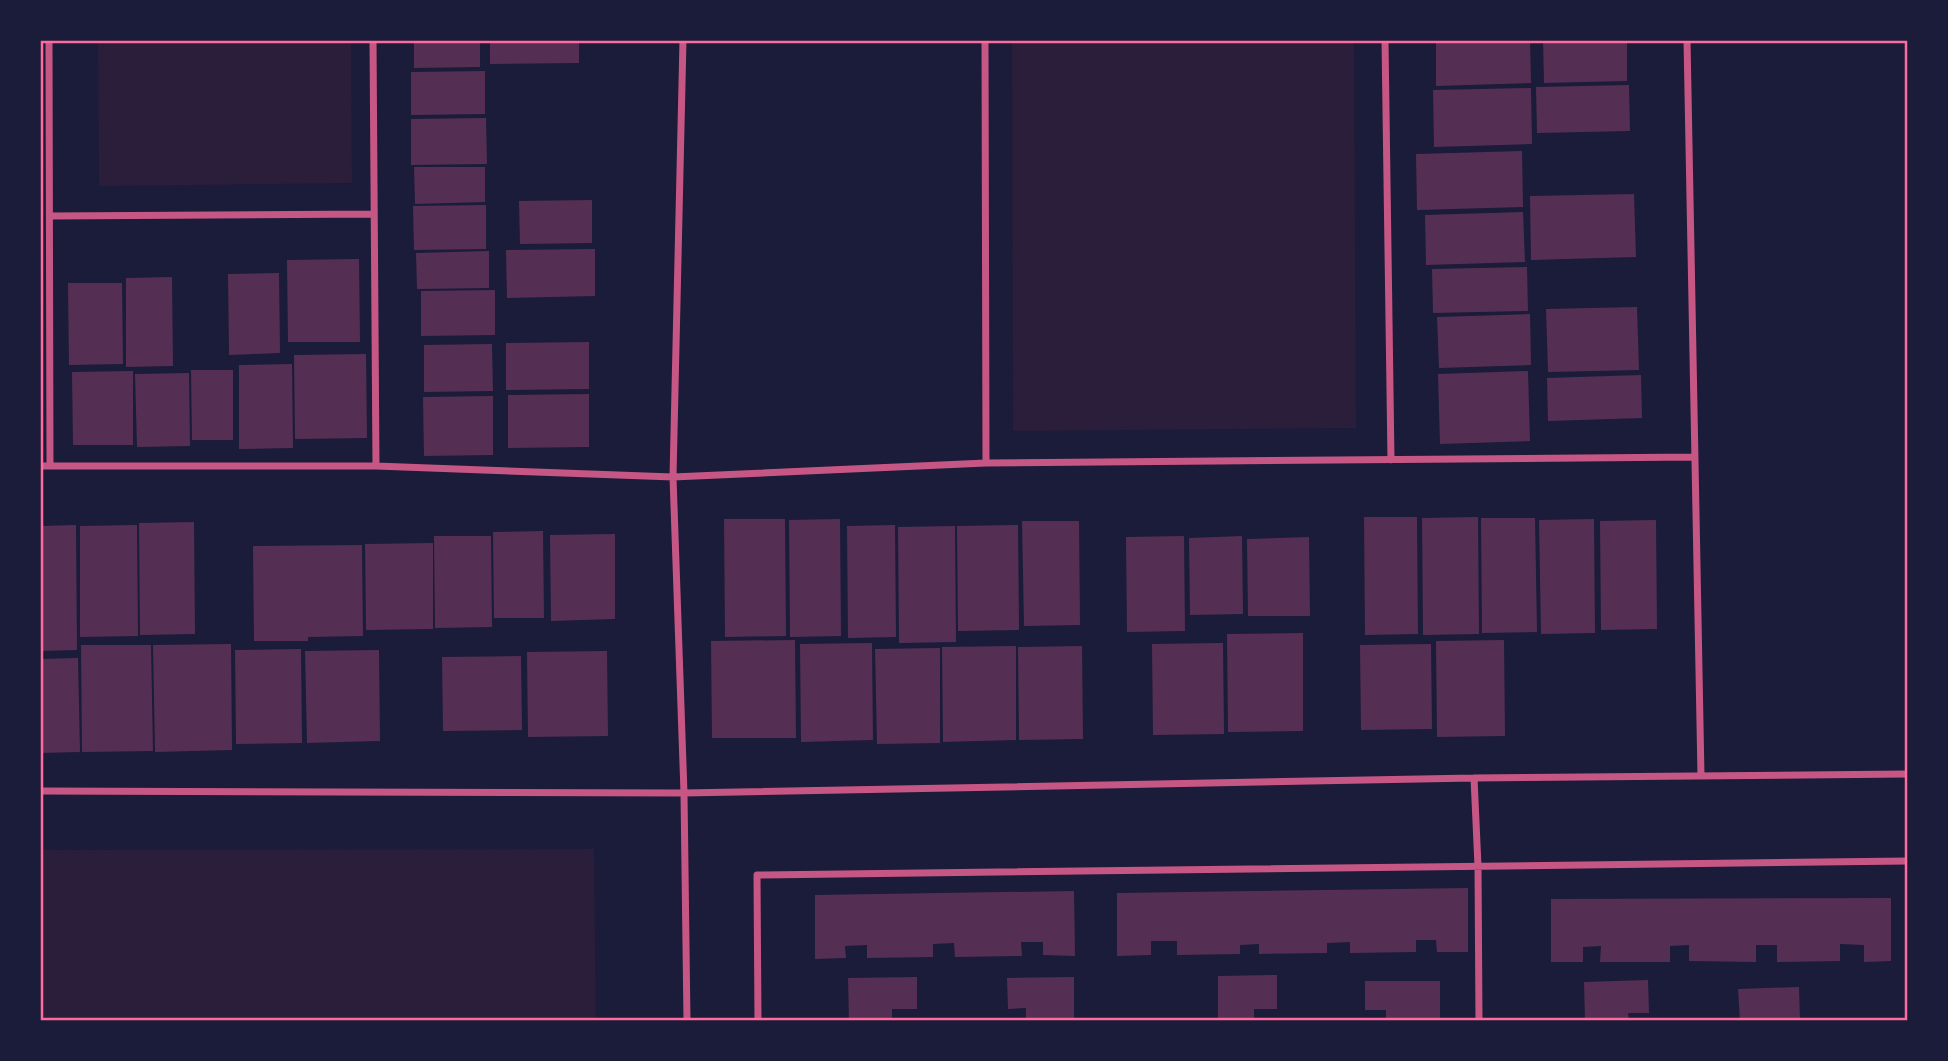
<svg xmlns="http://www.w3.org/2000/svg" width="1948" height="1061" viewBox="0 0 1948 1061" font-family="'Roboto Serif',serif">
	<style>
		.green { fill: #2a1e3b }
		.building { fill: #542f53 }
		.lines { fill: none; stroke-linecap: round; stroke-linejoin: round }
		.minor { stroke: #c65784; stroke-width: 7 }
		.neatline { fill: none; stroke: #ff6b9d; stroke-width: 2.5 }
	</style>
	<rect width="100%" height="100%" fill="#1b1b3a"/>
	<!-- green -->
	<path class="green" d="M 98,40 L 351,40 L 352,183 L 99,186 Z
		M 1012,40 L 1354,40 L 1356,428 L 1013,431 Z
		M 594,849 L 596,1021 L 40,1021 L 40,850 Z"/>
	<!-- building -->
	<path class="building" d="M 414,40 L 480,40 L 480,67 L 414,68 Z
		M 490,40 L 579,40 L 579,63 L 490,64 Z
		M 1436,40 L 1530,40 L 1531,83 L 1436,86 Z
		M 1543,40 L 1627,40 L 1627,81 L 1544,83 Z
		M 485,71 L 485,114 L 411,115 L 411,72 Z
		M 1629,85 L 1630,131 L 1537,133 L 1536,87 Z
		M 1531,88 L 1532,144 L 1434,147 L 1433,90 Z
		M 486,118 L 487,164 L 411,165 L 411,119 Z
		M 1522,151 L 1523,207 L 1417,210 L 1416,154 Z
		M 414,167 L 485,167 L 485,202 L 415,204 Z
		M 1634,194 L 1636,257 L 1531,260 L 1530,196 Z
		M 592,200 L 592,243 L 520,244 L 519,201 Z
		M 486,205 L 486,249 L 414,250 L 413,206 Z
		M 1523,212 L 1525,262 L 1426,265 L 1425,215 Z
		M 595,249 L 595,296 L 507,298 L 506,250 Z
		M 489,251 L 489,288 L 417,289 L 416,253 Z
		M 359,259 L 360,342 L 288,342 L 287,260 Z
		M 1527,267 L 1528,311 L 1433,313 L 1432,269 Z
		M 279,273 L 280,353 L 229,355 L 228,274 Z
		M 172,277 L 173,366 L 126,367 L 126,278 Z
		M 68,283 L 122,283 L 123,364 L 69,365 Z
		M 495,290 L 495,335 L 421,336 L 421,291 Z
		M 1637,307 L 1639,370 L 1548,372 L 1546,309 Z
		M 1530,314 L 1531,365 L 1439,368 L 1437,317 Z
		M 589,342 L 589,389 L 506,390 L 506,343 Z
		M 492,344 L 493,391 L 424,392 L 424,345 Z
		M 366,354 L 367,438 L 295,439 L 294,355 Z
		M 292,364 L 293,448 L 239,449 L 239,365 Z
		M 191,370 L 233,370 L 233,440 L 192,440 Z
		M 133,371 L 133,445 L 73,445 L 72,372 Z
		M 1528,371 L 1530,441 L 1440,444 L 1438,374 Z
		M 189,373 L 190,446 L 137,447 L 135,374 Z
		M 1641,375 L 1642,418 L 1548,421 L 1547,378 Z
		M 589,394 L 589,447 L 508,448 L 508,395 Z
		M 493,396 L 493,455 L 424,456 L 423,397 Z
		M 1364,517 L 1417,517 L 1418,634 L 1365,635 Z
		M 1478,517 L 1479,634 L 1423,635 L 1422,518 Z
		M 1481,518 L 1535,518 L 1537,632 L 1482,633 Z
		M 724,519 L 785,519 L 786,636 L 725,637 Z
		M 840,519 L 841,636 L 790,637 L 789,520 Z
		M 1594,519 L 1595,633 L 1541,634 L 1539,520 Z
		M 1656,520 L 1657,629 L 1601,630 L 1600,521 Z
		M 1022,521 L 1079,521 L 1080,625 L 1024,626 Z
		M 194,522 L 195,634 L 140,635 L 139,523 Z
		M 76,525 L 77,650 L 40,651 L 40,526 Z
		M 137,525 L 138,636 L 80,637 L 80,526 Z
		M 895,525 L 896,637 L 848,638 L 847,526 Z
		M 1018,525 L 1019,630 L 958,631 L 957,526 Z
		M 955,526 L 956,642 L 899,643 L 898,527 Z
		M 543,531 L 544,618 L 494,618 L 493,532 Z
		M 615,534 L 615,619 L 551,621 L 550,535 Z
		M 434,536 L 491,536 L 492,627 L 435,628 Z
		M 1184,536 L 1185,631 L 1127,632 L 1126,537 Z
		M 1242,536 L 1243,614 L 1190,615 L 1189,538 Z
		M 1309,537 L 1310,616 L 1248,616 L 1247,539 Z
		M 433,543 L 433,629 L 366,630 L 365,544 Z
		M 362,545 L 363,636 L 308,637 L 308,641 L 254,641 L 253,546 Z
		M 1303,633 L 1303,731 L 1228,732 L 1227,634 Z
		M 795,640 L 796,738 L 712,738 L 711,641 Z
		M 1504,640 L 1505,736 L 1437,737 L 1436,641 Z
		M 872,643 L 873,740 L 801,742 L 800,644 Z
		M 1223,643 L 1224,734 L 1153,735 L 1152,644 Z
		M 231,644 L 232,750 L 155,752 L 153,645 Z
		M 1431,644 L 1432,729 L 1361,730 L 1360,645 Z
		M 81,645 L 151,645 L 153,751 L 82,752 Z
		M 1016,646 L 1016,740 L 943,742 L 942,647 Z
		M 1082,646 L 1083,739 L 1019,740 L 1018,647 Z
		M 940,648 L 940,743 L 877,744 L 875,649 Z
		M 301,649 L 302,743 L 236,744 L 235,650 Z
		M 379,650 L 380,741 L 307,743 L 305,651 Z
		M 607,651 L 608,736 L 528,737 L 527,652 Z
		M 521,656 L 522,730 L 443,731 L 442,657 Z
		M 78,658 L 80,752 L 40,753 L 40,659 Z
		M 1468,888 L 1468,952 L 1437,952 L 1436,940 L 1416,940 L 1416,952 L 1350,953 L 1350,942 L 1327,943 L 1327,953 L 1259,954 L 1259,944 L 1240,945 L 1240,954 L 1177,955 L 1177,941 L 1151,941 L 1151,955 L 1117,956 L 1117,893 Z
		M 1074,891 L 1075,956 L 1043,955 L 1043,942 L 1021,942 L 1022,956 L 955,957 L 954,943 L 933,944 L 933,957 L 867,958 L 867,945 L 845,946 L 846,958 L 815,959 L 815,895 Z
		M 1891,898 L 1891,961 L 1864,962 L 1864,945 L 1840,944 L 1840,961 L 1777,962 L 1777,945 L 1756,945 L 1756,962 L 1689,961 L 1689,945 L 1670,946 L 1670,962 L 1600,962 L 1601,946 L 1583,947 L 1583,962 L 1551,962 L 1551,899 Z
		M 1277,975 L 1277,1009 L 1254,1009 L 1254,1021 L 1218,1021 L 1218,976 Z
		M 917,977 L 917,1009 L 892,1009 L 892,1021 L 849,1021 L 848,978 Z
		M 1074,977 L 1074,1021 L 1026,1021 L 1026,1008 L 1008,1009 L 1007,978 Z
		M 1648,980 L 1649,1013 L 1628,1013 L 1629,1021 L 1585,1021 L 1584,982 Z
		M 1365,981 L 1440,981 L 1440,1021 L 1386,1021 L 1386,1010 L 1365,1010 Z
		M 1799,987 L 1800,1021 L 1740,1021 L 1738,989 Z"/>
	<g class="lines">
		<!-- minor -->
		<path class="minor" d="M 49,40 L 50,466
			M 373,40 L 376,466
			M 683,40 L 673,477 L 684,793 L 687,1021
			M 985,40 L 986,463
			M 1385,40 L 1391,460
			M 1687,40 L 1701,776
			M 50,216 L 374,214
			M 40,466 L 376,466 L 673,477 L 986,463 L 1695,457
			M 1474,778 L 1478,866 L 1479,1021
			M 40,791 L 684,793 L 1474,778 L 1908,774
			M 758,1021 L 757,875 L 1908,861"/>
	</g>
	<!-- border -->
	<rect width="1948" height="1061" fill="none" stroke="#1b1b3a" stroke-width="84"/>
	<rect x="42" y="42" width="1864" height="977" class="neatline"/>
</svg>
